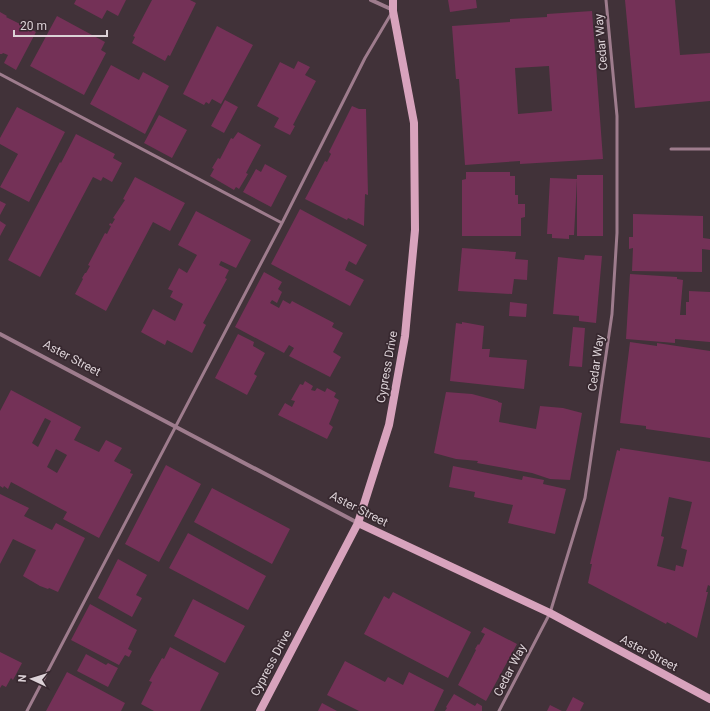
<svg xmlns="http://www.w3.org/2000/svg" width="710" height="711" viewBox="0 0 710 711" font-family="Roboto,sans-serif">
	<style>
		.building { fill: #743157; fill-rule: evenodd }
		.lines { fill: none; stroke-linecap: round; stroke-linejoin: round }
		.lane { stroke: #9e7c8d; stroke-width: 3 }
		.street { stroke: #9e7c8d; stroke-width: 4 }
		.secondary { stroke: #d8a3bd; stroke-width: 8 }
		.labels { text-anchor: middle; stroke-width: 3.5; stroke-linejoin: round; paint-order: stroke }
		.street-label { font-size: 12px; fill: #dcd2d7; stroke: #37282f }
	</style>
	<rect width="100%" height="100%" fill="#413239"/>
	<!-- building -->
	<path class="building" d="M 76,0 L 126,0 L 118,16 L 107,10 L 102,19 L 74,4 Z
		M 152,0 L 190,0 L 196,3 L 170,56 L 168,55 L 165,61 L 132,43 L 135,37 L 133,36 Z
		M 448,0 L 476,0 L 477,8 L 450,12 Z
		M 625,0 L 675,0 L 680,55 L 710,53 L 710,101 L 635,108 Z
		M 592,11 L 603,159 L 520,164 L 520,161 L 465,165 L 459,79 L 456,79 L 452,26 L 510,22 L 510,19 L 547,17 L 547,14 ZM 549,66 L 552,111 L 518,114 L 515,68 Z
		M 0,12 L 7,16 L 6,17 L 36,32 L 16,70 L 4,63 L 8,55 L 3,53 L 2,54 L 0,54 Z
		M 57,16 L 105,42 L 101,50 L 106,53 L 84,95 L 30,66 Z
		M 217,26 L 253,45 L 221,104 L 212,99 L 209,104 L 206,102 L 204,105 L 183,94 Z
		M 298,61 L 310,67 L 305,75 L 316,81 L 293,125 L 295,126 L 290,135 L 274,127 L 279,118 L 257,106 L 280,62 L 294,69 Z
		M 111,65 L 139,80 L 143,72 L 169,86 L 145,134 L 90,104 Z
		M 225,100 L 238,107 L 224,133 L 211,126 Z
		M 352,106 L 359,109 L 366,109 L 368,195 L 365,194 L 364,226 L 348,218 L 347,220 L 305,199 L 325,161 L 327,162 L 331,154 L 329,152 Z
		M 17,107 L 65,132 L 29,202 L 0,187 L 18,154 L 0,144 L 0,138 Z
		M 159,115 L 187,130 L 172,158 L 144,143 Z
		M 238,132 L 261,145 L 246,173 L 248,174 L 239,189 L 236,187 L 234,190 L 210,176 L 214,169 L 212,168 L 218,158 L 220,159 L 231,138 L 233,139 Z
		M 76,134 L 115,154 L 113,158 L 122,163 L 112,182 L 103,177 L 101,181 L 93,177 L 40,277 L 8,260 L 60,162 L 61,163 Z
		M 265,164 L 287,176 L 271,207 L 243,192 L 256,169 L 261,172 Z
		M 466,172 L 510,172 L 510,176 L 515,176 L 515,195 L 518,195 L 518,204 L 525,204 L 525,217 L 521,218 L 521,236 L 462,236 L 462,180 L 466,179 Z
		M 577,175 L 603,175 L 603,236 L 577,236 Z
		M 135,177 L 185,203 L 170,231 L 153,222 L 106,311 L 75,294 L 83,279 L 82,278 L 85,273 L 86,273 L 90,266 L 88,265 L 105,233 L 107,234 L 111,226 L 109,225 L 110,223 L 112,224 L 115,219 L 113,218 L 125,200 L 123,199 Z
		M 550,178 L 577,179 L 574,235 L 569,235 L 569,239 L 552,238 L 552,234 L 547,234 Z
		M 0,201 L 6,204 L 0,215 Z
		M 300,209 L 367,245 L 356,265 L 349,261 L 345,270 L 364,280 L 350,306 L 271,264 Z
		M 196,211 L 251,240 L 236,268 L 221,261 L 219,265 L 229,270 L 225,278 L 227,279 L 203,323 L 206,325 L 192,353 L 167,340 L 165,345 L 141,332 L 153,309 L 175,321 L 183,304 L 170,297 L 173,291 L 168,289 L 179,268 L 187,273 L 197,255 L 178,245 Z
		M 633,214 L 703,216 L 703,238 L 710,239 L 710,250 L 702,249 L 702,272 L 632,271 L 633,248 L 629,249 L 629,237 L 633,237 Z
		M 0,221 L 6,225 L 0,236 Z
		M 462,248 L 516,252 L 515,259 L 528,260 L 527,280 L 514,279 L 512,294 L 458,291 Z
		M 585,255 L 602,256 L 596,323 L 579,321 L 579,316 L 553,314 L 558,257 L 584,260 Z
		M 264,272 L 282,282 L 278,289 L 282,292 L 277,303 L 272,300 L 270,303 L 279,308 L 283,300 L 290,304 L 292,301 L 334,323 L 332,327 L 343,333 L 333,352 L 341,357 L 330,377 L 289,356 L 294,348 L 289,345 L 284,353 L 235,327 Z
		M 630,274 L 677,277 L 677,279 L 683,280 L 680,315 L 686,315 L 686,302 L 689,302 L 689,291 L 710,292 L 710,342 L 675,339 L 675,343 L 626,339 Z
		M 510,302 L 527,304 L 526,317 L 509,316 Z
		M 462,322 L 484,326 L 482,349 L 490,349 L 489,357 L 527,360 L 524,389 L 450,381 L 456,323 L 462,324 Z
		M 573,327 L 585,328 L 582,367 L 569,366 Z
		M 238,334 L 254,342 L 253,346 L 265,353 L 254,374 L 257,376 L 247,395 L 215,378 Z
		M 630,342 L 657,346 L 657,343 L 710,351 L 710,438 L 646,429 L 646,426 L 620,423 Z
		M 305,381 L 313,386 L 311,390 L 315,391 L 317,388 L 325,392 L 327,388 L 336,393 L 334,397 L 339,400 L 329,424 L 333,427 L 327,439 L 278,415 L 285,403 L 292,407 L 295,401 L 291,400 L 300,384 L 303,385 Z
		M 11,390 L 81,427 L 74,440 L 99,452 L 106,440 L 122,448 L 114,461 L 131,470 L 130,473 L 133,474 L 99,538 L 63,519 L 67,512 L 11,482 L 8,489 L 4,486 L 3,488 L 0,486 L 0,411 ZM 45,418 L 51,421 L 38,447 L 32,443 ZM 56,449 L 67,455 L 57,473 L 47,467 Z
		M 446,392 L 472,394 L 498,401 L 498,402 L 502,403 L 499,422 L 536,429 L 540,406 L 563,408 L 582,413 L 570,480 L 550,479 L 532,473 L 477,463 L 478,461 L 456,459 L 434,453 Z
		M 620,448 L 710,462 L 710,586 L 708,585 L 706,592 L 708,592 L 697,638 L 667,622 L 666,624 L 588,583 L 592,564 L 590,564 L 617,450 L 620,451 ZM 669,497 L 692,502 L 681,548 L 687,550 L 683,567 L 676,565 L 675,571 L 657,566 L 664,537 L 661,536 Z
		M 166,465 L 201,484 L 159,562 L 125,544 Z
		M 453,466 L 522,480 L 523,476 L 544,480 L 543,484 L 566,489 L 555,534 L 508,523 L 513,505 L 474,497 L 475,492 L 449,487 Z
		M 212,488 L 290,529 L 272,564 L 194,522 Z
		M 0,494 L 29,508 L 24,516 L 52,530 L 56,523 L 85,538 L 58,592 L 49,588 L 48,589 L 40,586 L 23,576 L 36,550 L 13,539 L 0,564 Z
		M 188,533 L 266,576 L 248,610 L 169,568 Z
		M 118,559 L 147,575 L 136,595 L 142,598 L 132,617 L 98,598 Z
		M 393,592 L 471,632 L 448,678 L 364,634 L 384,596 L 389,599 Z
		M 193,599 L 245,626 L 225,663 L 174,636 Z
		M 90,604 L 137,630 L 128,649 L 132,651 L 129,657 L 125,655 L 119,665 L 71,640 Z
		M 484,627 L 517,644 L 486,701 L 458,685 L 476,650 L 475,649 L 478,644 L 479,645 L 485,634 L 481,632 Z
		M 170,647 L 219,673 L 200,711 L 154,711 L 141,704 L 152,682 L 149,681 L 162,658 L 164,659 Z
		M 0,652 L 22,663 L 13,680 L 11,678 L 6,687 L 2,685 L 0,688 Z
		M 86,654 L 106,665 L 108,663 L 118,668 L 108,687 L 77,671 Z
		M 345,661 L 385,682 L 388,677 L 403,685 L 409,672 L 444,690 L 434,711 L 359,711 L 327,695 Z
		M 67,672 L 125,703 L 121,711 L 46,711 Z
		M 454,694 L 475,706 L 477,703 L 482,706 L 482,711 L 445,711 L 447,708 L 446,707 Z
		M 573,697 L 584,703 L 580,711 L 566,711 Z
		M 322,703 L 337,711 L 318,711 Z
		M 550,705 L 562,711 L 547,711 Z"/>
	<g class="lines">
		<!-- lane -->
		<path class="lane" d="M 0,74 L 282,223
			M 671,149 L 710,149
			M 27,711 L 282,223 L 365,58 L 391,14
			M 499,711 L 550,613 L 585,498 L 612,314 L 617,233 L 617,116 L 606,0"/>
		<!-- street -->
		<path class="street" d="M 371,0 L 393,10
			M 0,334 L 358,523"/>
		<!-- secondary -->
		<path class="secondary" d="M 358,523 L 550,613 L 710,699
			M 260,711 L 358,523 L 389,425 L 405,336 L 415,230 L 414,123 L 393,11 L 393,0"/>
	</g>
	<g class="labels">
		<!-- street labels -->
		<g class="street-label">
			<text transform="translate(601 42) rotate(-95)" y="4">Cedar Way</text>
			<text transform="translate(72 358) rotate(28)" y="4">Aster Street</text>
			<text transform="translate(596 363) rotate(-82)" y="4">Cedar Way</text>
			<text transform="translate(387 367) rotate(-80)" y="4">Cypress Drive</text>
			<text transform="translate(359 509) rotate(27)" y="4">Aster Street</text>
			<text transform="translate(649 653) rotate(28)" y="4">Aster Street</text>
			<text transform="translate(271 663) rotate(-62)" y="4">Cypress Drive</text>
			<text transform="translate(510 670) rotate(-63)" y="4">Cedar Way</text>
		</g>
	</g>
	<!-- north arrow -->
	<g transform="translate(32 679) rotate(274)" stroke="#37282f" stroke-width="3" paint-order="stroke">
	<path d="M0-3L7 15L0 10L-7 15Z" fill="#dcd2d7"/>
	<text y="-6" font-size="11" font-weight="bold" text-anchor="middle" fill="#dcd2d7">N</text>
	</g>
	<!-- scale -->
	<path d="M14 30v6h93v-6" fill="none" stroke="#dcd2d7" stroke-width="2"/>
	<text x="20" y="30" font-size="12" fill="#dcd2d7" stroke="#37282f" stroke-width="3" paint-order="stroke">20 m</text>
</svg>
